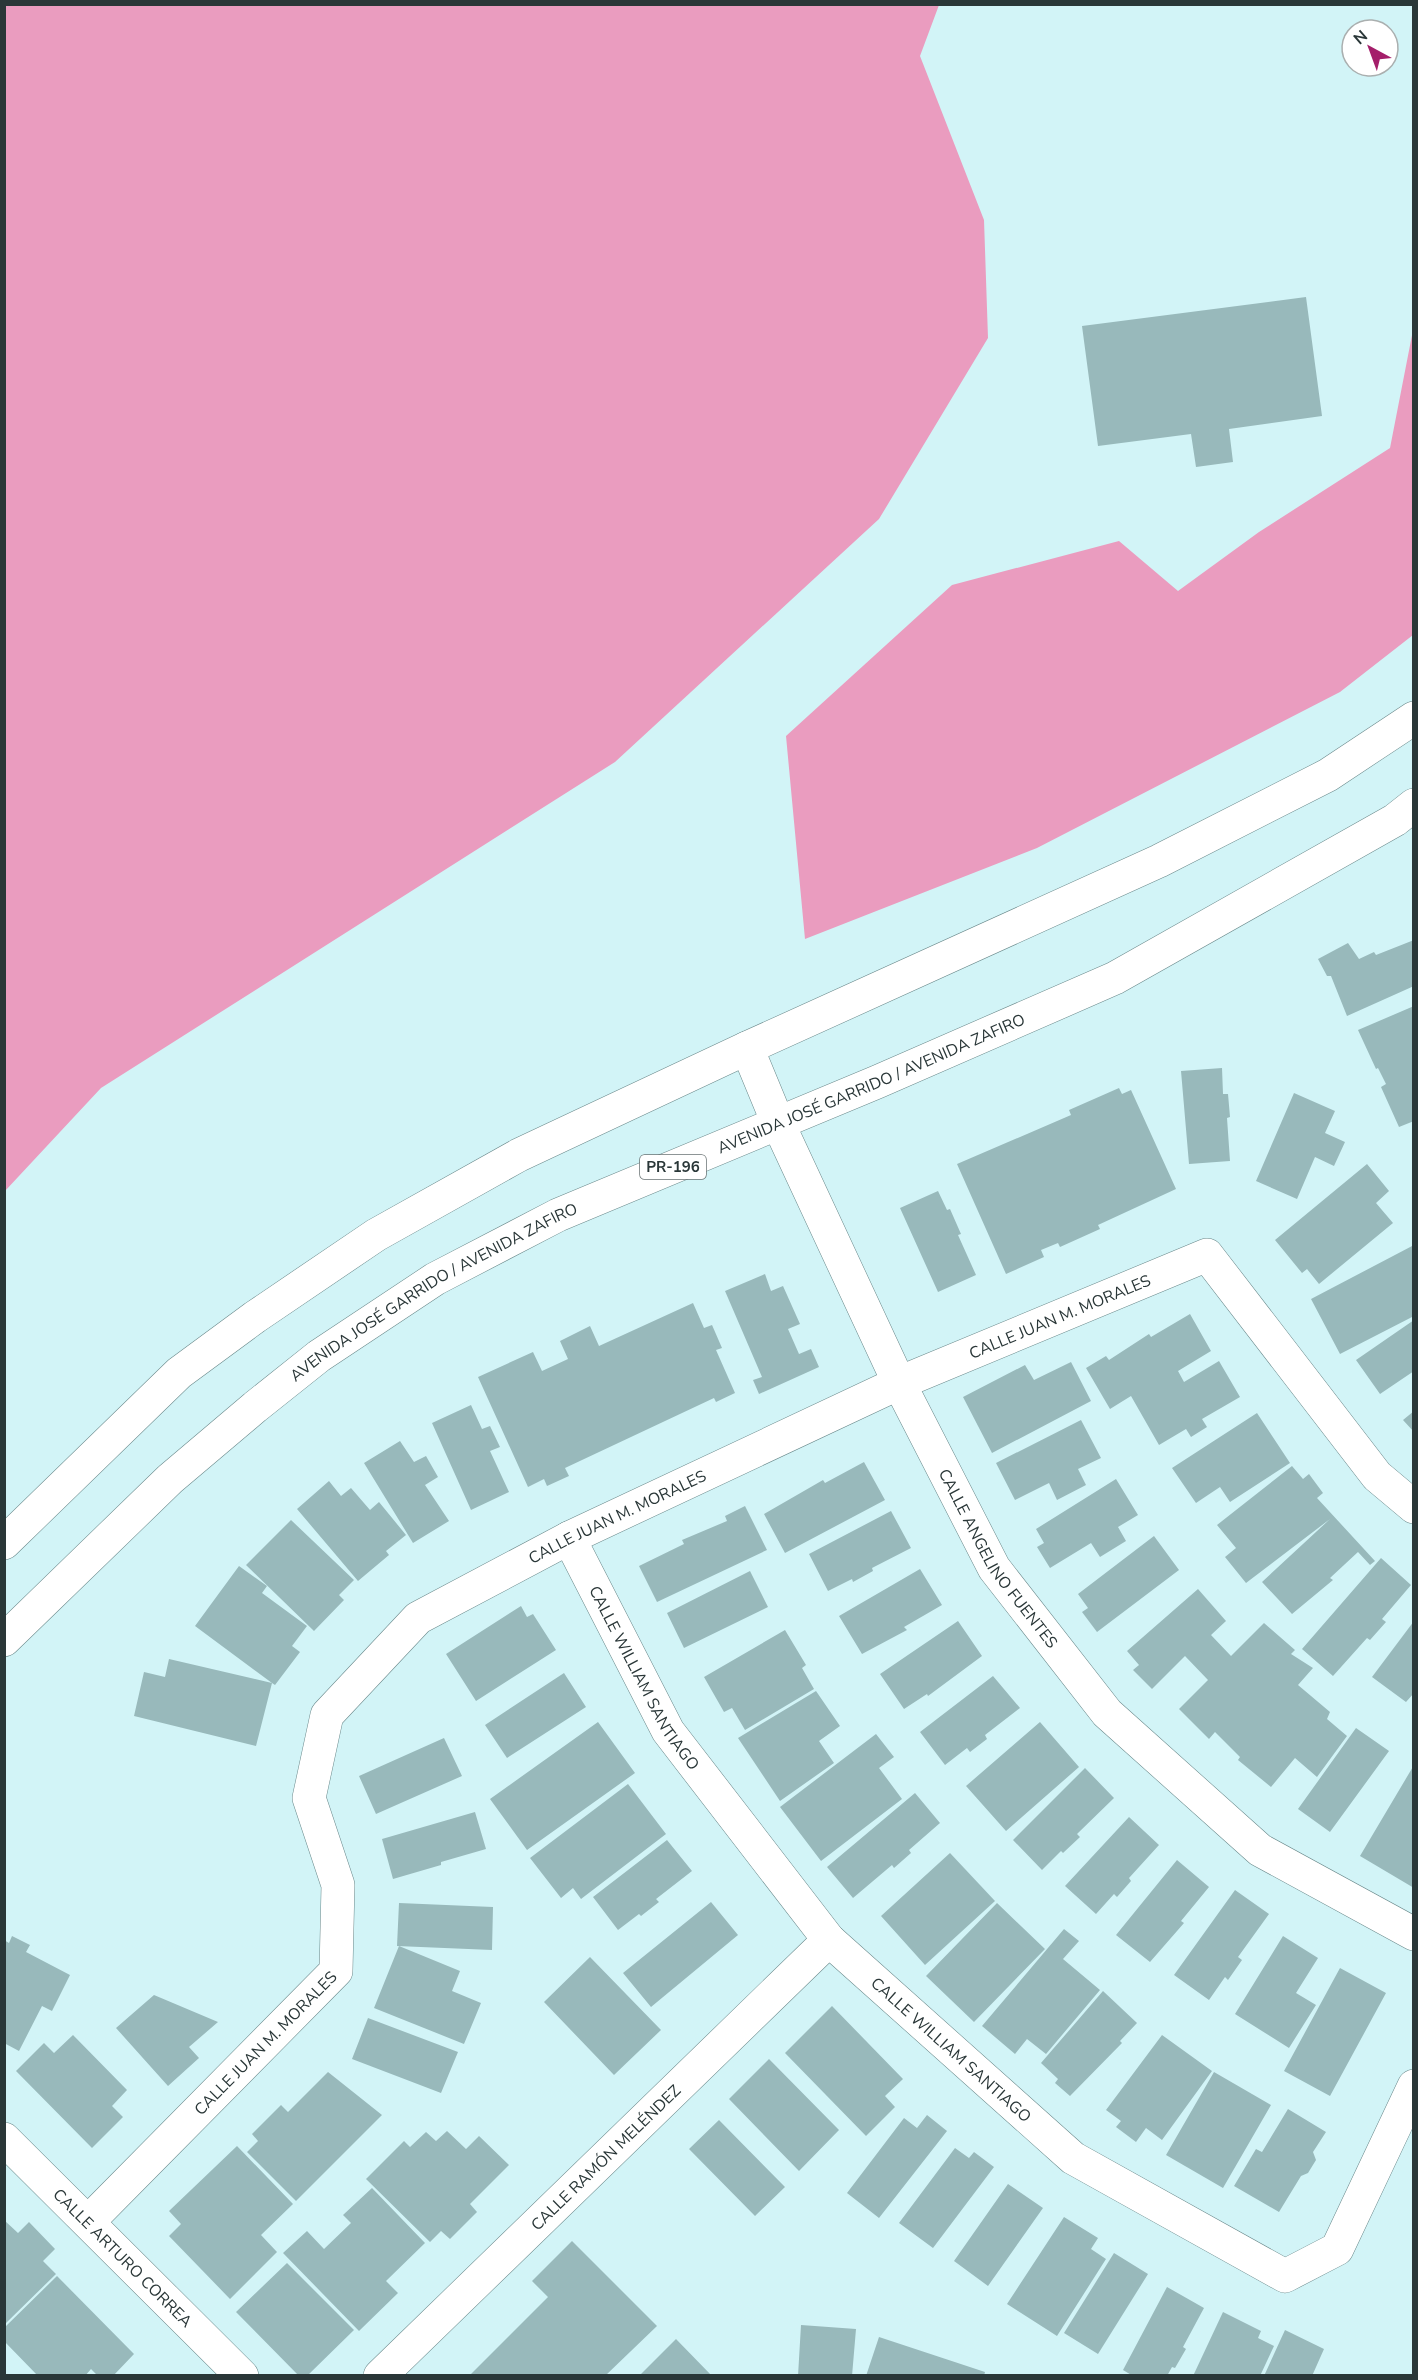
<svg xmlns="http://www.w3.org/2000/svg" width="1418" height="2380" viewBox="0 0 1418 2380" font-family="'Nunito Sans',sans-serif">
	<style>
		.forest { fill: #ea9cbf }
		.building { fill: #98b9bb }
		.lines { fill: none; stroke-linecap: round; stroke-linejoin: round }
		.minor-casing { stroke: #69888a; stroke-width: 34 }
		.major-casing { stroke: #69888a; stroke-width: 34 }
		.minor { stroke: #fff; stroke-width: 33 }
		.major { stroke: #fff; stroke-width: 33 }
		.labels { text-anchor: middle; stroke-width: 6; stroke-linejoin: round; paint-order: stroke }
		.shield { fill: #fff; stroke: #6a7374; stroke-width: 1.5 }
		.shield-label { font-size: 15px; font-weight: bold; fill: #2a3738 }
		.street-label { font-size: 16px; fill: #2a3738; stroke: #fff }
	</style>
	<rect width="100%" height="100%" fill="#d2f4f7"/>
	<!-- forest -->
	<path class="forest" d="M 5,4 L 939,5 L 920,56 L 984,220 L 988,338 L 879,519 L 615,762 L 101,1088 L 5,1191 Z
		M 1413,330 L 1413,635 L 1340,692 L 1037,848 L 805,939 L 786,736 L 952,585 L 1119,541 L 1178,591 L 1259,532 L 1390,448 Z"/>
	<!-- building -->
	<path class="building" d="M 1306,297 L 1322,416 L 1229,429 L 1233,462 L 1196,467 L 1191,434 L 1098,446 L 1082,326 Z
		M 1414,940 L 1414,986 L 1347,1016 L 1331,976 L 1327,976 L 1318,959 L 1348,943 L 1359,959 L 1374,952 L 1376,955 Z
		M 1414,1006 L 1414,1121 L 1399,1127 L 1381,1087 L 1386,1084 L 1378,1068 L 1376,1069 L 1358,1030 Z
		M 1222,1068 L 1223,1094 L 1228,1094 L 1230,1117 L 1227,1118 L 1230,1161 L 1189,1164 L 1181,1071 Z
		M 1119,1088 L 1122,1094 L 1131,1090 L 1176,1189 L 1098,1225 L 1100,1229 L 1060,1247 L 1058,1243 L 1041,1250 L 1044,1257 L 1006,1274 L 957,1164 L 1071,1115 L 1069,1110 Z
		M 1294,1093 L 1335,1111 L 1325,1133 L 1345,1142 L 1334,1166 L 1315,1157 L 1297,1199 L 1256,1181 Z
		M 1367,1164 L 1389,1191 L 1376,1203 L 1393,1223 L 1319,1284 L 1307,1269 L 1302,1273 L 1275,1240 Z
		M 938,1191 L 947,1210 L 950,1209 L 961,1234 L 958,1235 L 976,1275 L 938,1292 L 900,1208 Z
		M 1414,1245 L 1414,1316 L 1340,1354 L 1311,1299 Z
		M 765,1274 L 771,1291 L 783,1286 L 800,1324 L 788,1329 L 799,1354 L 811,1349 L 819,1367 L 759,1394 L 753,1380 L 762,1377 L 725,1291 Z
		M 693,1303 L 704,1328 L 712,1325 L 722,1348 L 716,1350 L 735,1393 L 716,1402 L 714,1398 L 565,1468 L 569,1476 L 547,1486 L 544,1479 L 528,1487 L 478,1377 L 533,1352 L 542,1371 L 568,1359 L 560,1341 L 590,1326 L 599,1346 Z
		M 1190,1314 L 1211,1351 L 1178,1371 L 1184,1382 L 1219,1361 L 1240,1397 L 1202,1419 L 1207,1427 L 1191,1437 L 1186,1429 L 1159,1445 L 1131,1396 L 1110,1409 L 1086,1368 L 1106,1356 L 1109,1360 L 1149,1334 L 1151,1337 Z
		M 1414,1320 L 1414,1371 L 1380,1394 L 1356,1360 Z
		M 1071,1362 L 1091,1401 L 992,1453 L 963,1397 L 1025,1365 L 1034,1380 Z
		M 471,1405 L 482,1429 L 490,1426 L 500,1447 L 490,1451 L 509,1492 L 471,1510 L 432,1423 Z
		M 1414,1411 L 1414,1432 L 1403,1420 Z
		M 1257,1413 L 1290,1463 L 1230,1502 L 1220,1487 L 1196,1503 L 1172,1468 Z
		M 1081,1420 L 1101,1458 L 1078,1469 L 1086,1485 L 1057,1500 L 1049,1483 L 1015,1500 L 996,1463 Z
		M 400,1441 L 414,1462 L 426,1456 L 438,1477 L 425,1485 L 449,1521 L 413,1543 L 364,1463 Z
		M 864,1462 L 885,1500 L 785,1553 L 764,1514 L 823,1480 L 825,1483 Z
		M 1292,1466 L 1303,1479 L 1309,1474 L 1323,1493 L 1317,1498 L 1375,1561 L 1370,1565 L 1358,1552 L 1330,1578 L 1333,1580 L 1292,1614 L 1262,1582 L 1330,1519 L 1246,1583 L 1225,1557 L 1236,1548 L 1217,1525 Z
		M 1116,1479 L 1138,1515 L 1118,1527 L 1126,1541 L 1100,1557 L 1091,1543 L 1050,1568 L 1037,1547 L 1044,1543 L 1036,1529 Z
		M 329,1481 L 341,1496 L 351,1488 L 370,1510 L 379,1502 L 406,1535 L 386,1551 L 389,1555 L 358,1581 L 297,1509 Z
		M 745,1506 L 767,1550 L 657,1602 L 639,1566 L 684,1544 L 682,1540 L 727,1521 L 725,1516 Z
		M 891,1511 L 911,1548 L 872,1568 L 873,1571 L 853,1582 L 852,1579 L 828,1591 L 809,1554 Z
		M 291,1520 L 354,1580 L 339,1595 L 344,1600 L 314,1631 L 246,1565 Z
		M 1154,1536 L 1179,1570 L 1097,1632 L 1082,1612 L 1088,1608 L 1078,1594 Z
		M 1381,1558 L 1411,1585 L 1382,1619 L 1386,1622 L 1370,1640 L 1367,1638 L 1333,1676 L 1302,1649 Z
		M 239,1566 L 267,1586 L 262,1593 L 307,1626 L 292,1646 L 300,1652 L 275,1685 L 272,1683 L 256,1746 L 134,1716 L 144,1672 L 165,1677 L 169,1659 L 272,1683 L 195,1626 Z
		M 920,1569 L 942,1605 L 904,1627 L 907,1630 L 862,1654 L 839,1616 Z
		M 750,1571 L 768,1607 L 684,1648 L 667,1613 Z
		M 1198,1589 L 1226,1621 L 1211,1635 L 1231,1656 L 1264,1623 L 1295,1650 L 1291,1654 L 1313,1668 L 1298,1685 L 1330,1712 L 1327,1719 L 1347,1736 L 1317,1777 L 1295,1758 L 1271,1787 L 1238,1760 L 1240,1757 L 1215,1732 L 1209,1739 L 1179,1709 L 1208,1680 L 1185,1656 L 1152,1689 L 1133,1670 L 1139,1665 L 1127,1651 Z
		M 521,1606 L 527,1617 L 533,1614 L 556,1650 L 476,1701 L 446,1654 Z
		M 958,1621 L 982,1656 L 928,1696 L 927,1694 L 904,1709 L 880,1674 Z
		M 1414,1621 L 1414,1693 L 1406,1702 L 1372,1677 Z
		M 785,1630 L 806,1665 L 802,1668 L 814,1689 L 745,1730 L 732,1708 L 724,1712 L 704,1677 Z
		M 564,1673 L 586,1707 L 507,1758 L 485,1725 Z
		M 993,1676 L 1020,1708 L 985,1735 L 987,1739 L 970,1752 L 967,1748 L 945,1765 L 920,1732 Z
		M 816,1691 L 840,1726 L 819,1741 L 834,1763 L 780,1801 L 738,1738 Z
		M 598,1722 L 635,1773 L 527,1850 L 490,1799 Z
		M 1040,1722 L 1079,1767 L 1006,1831 L 966,1786 Z
		M 1356,1728 L 1389,1751 L 1330,1832 L 1298,1809 Z
		M 876,1734 L 894,1757 L 879,1768 L 902,1799 L 821,1861 L 780,1807 Z
		M 444,1738 L 462,1776 L 376,1814 L 359,1776 Z
		M 1414,1765 L 1414,1888 L 1360,1856 Z
		M 1085,1768 L 1114,1798 L 1077,1834 L 1080,1837 L 1063,1853 L 1061,1851 L 1042,1870 L 1013,1840 Z
		M 628,1784 L 666,1834 L 581,1899 L 573,1888 L 561,1898 L 530,1858 Z
		M 915,1793 L 940,1823 L 909,1850 L 911,1853 L 894,1868 L 892,1865 L 853,1898 L 827,1867 Z
		M 475,1812 L 486,1849 L 441,1862 L 441,1865 L 393,1879 L 382,1839 Z
		M 1129,1817 L 1159,1845 L 1129,1878 L 1131,1881 L 1117,1897 L 1114,1894 L 1096,1914 L 1065,1886 Z
		M 667,1840 L 692,1871 L 656,1899 L 659,1902 L 641,1916 L 639,1914 L 618,1930 L 593,1897 Z
		M 950,1853 L 995,1901 L 925,1965 L 881,1916 Z
		M 1177,1860 L 1209,1887 L 1181,1921 L 1184,1923 L 1150,1962 L 1116,1935 Z
		M 1235,1890 L 1269,1914 L 1238,1957 L 1242,1960 L 1228,1980 L 1225,1977 L 1209,2000 L 1174,1975 Z
		M 711,1902 L 738,1935 L 651,2007 L 623,1973 Z
		M 399,1903 L 493,1907 L 492,1950 L 397,1946 Z
		M 997,1903 L 1045,1949 L 974,2022 L 926,1976 Z
		M 1064,1929 L 1079,1941 L 1063,1959 L 1100,1990 L 1046,2054 L 1027,2039 L 1015,2054 L 982,2026 Z
		M 12,1936 L 30,1945 L 26,1952 L 70,1975 L 52,2011 L 42,2006 L 19,2051 L 4,2043 L 4,1940 L 9,1943 Z
		M 1283,1936 L 1318,1958 L 1296,1993 L 1316,2005 L 1289,2048 L 1235,2014 Z
		M 399,1946 L 460,1971 L 452,1991 L 481,2003 L 464,2044 L 374,2008 Z
		M 590,1957 L 661,2030 L 614,2075 L 544,2002 Z
		M 1340,1968 L 1386,1993 L 1330,2096 L 1284,2071 Z
		M 1103,1991 L 1137,2023 L 1120,2041 L 1122,2043 L 1070,2096 L 1055,2083 L 1058,2079 L 1041,2063 Z
		M 154,1995 L 218,2022 L 189,2047 L 199,2058 L 168,2086 L 116,2028 Z
		M 832,2006 L 903,2079 L 885,2096 L 895,2107 L 866,2136 L 785,2053 Z
		M 368,2018 L 458,2052 L 441,2093 L 352,2059 Z
		M 73,2035 L 127,2090 L 112,2106 L 123,2117 L 92,2148 L 16,2071 L 44,2043 L 54,2053 Z
		M 1162,2035 L 1212,2071 L 1162,2140 L 1146,2128 L 1136,2142 L 1116,2127 L 1121,2121 L 1106,2110 Z
		M 769,2059 L 839,2130 L 799,2171 L 729,2099 Z
		M 328,2072 L 382,2115 L 296,2201 L 247,2152 L 258,2141 L 252,2134 L 281,2105 L 288,2112 Z
		M 1214,2072 L 1271,2105 L 1223,2188 L 1166,2155 Z
		M 1288,2109 L 1326,2132 L 1313,2152 L 1316,2160 L 1308,2173 L 1301,2176 L 1279,2212 L 1234,2186 L 1256,2149 L 1262,2152 Z
		M 927,2115 L 947,2131 L 879,2218 L 847,2193 L 904,2118 L 917,2128 Z
		M 719,2120 L 785,2187 L 755,2216 L 689,2149 Z
		M 447,2131 L 466,2149 L 479,2136 L 509,2165 L 470,2204 L 477,2212 L 450,2239 L 441,2231 L 430,2242 L 366,2179 L 404,2141 L 410,2147 L 426,2132 L 436,2141 Z
		M 237,2146 L 293,2204 L 261,2235 L 277,2252 L 230,2299 L 169,2236 L 181,2224 L 169,2211 Z
		M 955,2148 L 969,2158 L 974,2152 L 994,2167 L 933,2248 L 899,2223 Z
		M 1008,2184 L 1043,2208 L 988,2286 L 954,2261 Z
		M 372,2188 L 425,2243 L 386,2281 L 398,2293 L 359,2331 L 283,2253 L 307,2231 L 324,2249 L 351,2223 L 343,2215 Z
		M 1064,2217 L 1098,2238 L 1091,2249 L 1106,2259 L 1057,2336 L 1007,2304 Z
		M 4,2220 L 18,2233 L 29,2222 L 55,2249 L 43,2261 L 56,2274 L 4,2325 Z
		M 572,2241 L 657,2326 L 605,2376 L 469,2376 L 548,2297 L 532,2281 Z
		M 1114,2253 L 1148,2274 L 1098,2354 L 1064,2333 Z
		M 287,2263 L 354,2330 L 307,2376 L 299,2376 L 236,2312 Z
		M 57,2276 L 134,2354 L 113,2376 L 98,2376 L 91,2369 L 85,2376 L 38,2376 L 4,2341 L 4,2328 Z
		M 1167,2287 L 1204,2308 L 1183,2347 L 1186,2349 L 1175,2368 L 1172,2367 L 1167,2376 L 1133,2376 L 1123,2370 Z
		M 1223,2312 L 1261,2331 L 1258,2338 L 1274,2346 L 1260,2376 L 1193,2376 Z
		M 801,2325 L 856,2329 L 852,2376 L 798,2376 Z
		M 1285,2330 L 1324,2349 L 1312,2376 L 1264,2376 Z
		M 879,2337 L 985,2372 L 984,2376 L 866,2376 Z
		M 676,2339 L 712,2376 L 639,2376 Z"/>
	<g class="lines">
		<!-- minor casing -->
		<g class="minor-casing">
			<g id="minor">
				<path id="s1" d="M 747,1048 L 778,1123 L 899,1383 L 994,1568 L 1107,1713 L 1260,1850 L 1414,1934"/>
				<path id="s2" d="M 569,1538 L 668,1731 L 829,1940 L 1073,2158 L 1285,2276 L 1337,2249 L 1414,2086"/>
				<path id="s3" d="M 4,2139 L 242,2376"/>
				<path id="s4" d="M 88,2222 L 336,1971 L 338,1885 L 309,1798 L 327,1715 L 418,1618 L 569,1538 L 899,1383 L 1207,1255 L 1377,1476 L 1414,1507"/>
				<path id="s5" d="M 380,2376 L 829,1940"/>
			</g>
		</g>
		<!-- major casing -->
		<g class="major-casing">
			<g id="major">
				<path d="M 4,1543 L 179,1373 L 255,1317 L 376,1235 L 519,1155 L 747,1048 L 1159,861 L 1328,775 L 1414,718"/>
				<path id="s6" d="M 4,1640 L 170,1479 L 255,1407 L 319,1356 L 435,1279 L 558,1215 L 877,1082 L 1115,978 L 1395,820 L 1414,805"/>
			</g>
		</g>
		<!-- minor -->
		<use href="#minor" class="minor"/>
		<!-- major -->
		<use href="#major" class="major"/>
	</g>
	<g class="labels">
		<!-- shield labels -->
		<rect class="shield" x="640" y="1155" width="66" height="24" rx="4.5"/>
		<g class="shield-label">
			<text x="673" y="1172">PR-196</text>
		</g>
		<!-- street labels -->
		<g class="street-label">
			<text dy="6" stroke="none"><textPath href="#s6" startOffset="1042">AVENIDA JOSÉ GARRIDO / AVENIDA ZAFIRO</textPath></text>
			<text dy="6" stroke="none"><textPath href="#s6" startOffset="556">AVENIDA JOSÉ GARRIDO / AVENIDA ZAFIRO</textPath></text>
			<text dy="6" stroke="none"><textPath href="#s4" startOffset="1458">CALLE JUAN M. MORALES</textPath></text>
			<text dy="6" stroke="none"><textPath href="#s4" startOffset="972">CALLE JUAN M. MORALES</textPath></text>
			<text dy="6" stroke="none"><textPath href="#s1" startOffset="570">CALLE ANGELINO FUENTES</textPath></text>
			<text dy="6" stroke="none"><textPath href="#s2" startOffset="159">CALLE WILLIAM SANTIAGO</textPath></text>
			<text dy="6" stroke="none"><textPath href="#s4" startOffset="252">CALLE JUAN M. MORALES</textPath></text>
			<text dy="6" stroke="none"><textPath href="#s2" startOffset="645">CALLE WILLIAM SANTIAGO</textPath></text>
			<text dy="6" stroke="none"><textPath href="#s5" startOffset="314">CALLE RAMÓN MELÉNDEZ</textPath></text>
			<text dy="6" stroke="none"><textPath href="#s3" startOffset="168">CALLE ARTURO CORREA</textPath></text>
		</g>
	</g>
	<!-- border -->
	<rect width="1418" height="2380" fill="none" stroke="#2a3738" stroke-width="12"/>
	<!-- north arrow -->
	<g transform="translate(1370 48) rotate(319)"><circle r="28" fill="#ffffff" stroke="#aaafaf" stroke-width="1.5"/>
	<path d="M0-4.5L10 22L0 15L-10 22Z" fill="#a41e6a"/>
	<text y="-9" font-size="16" font-weight="bold" text-anchor="middle" fill="#2a3738">N</text>
	</g>
</svg>
